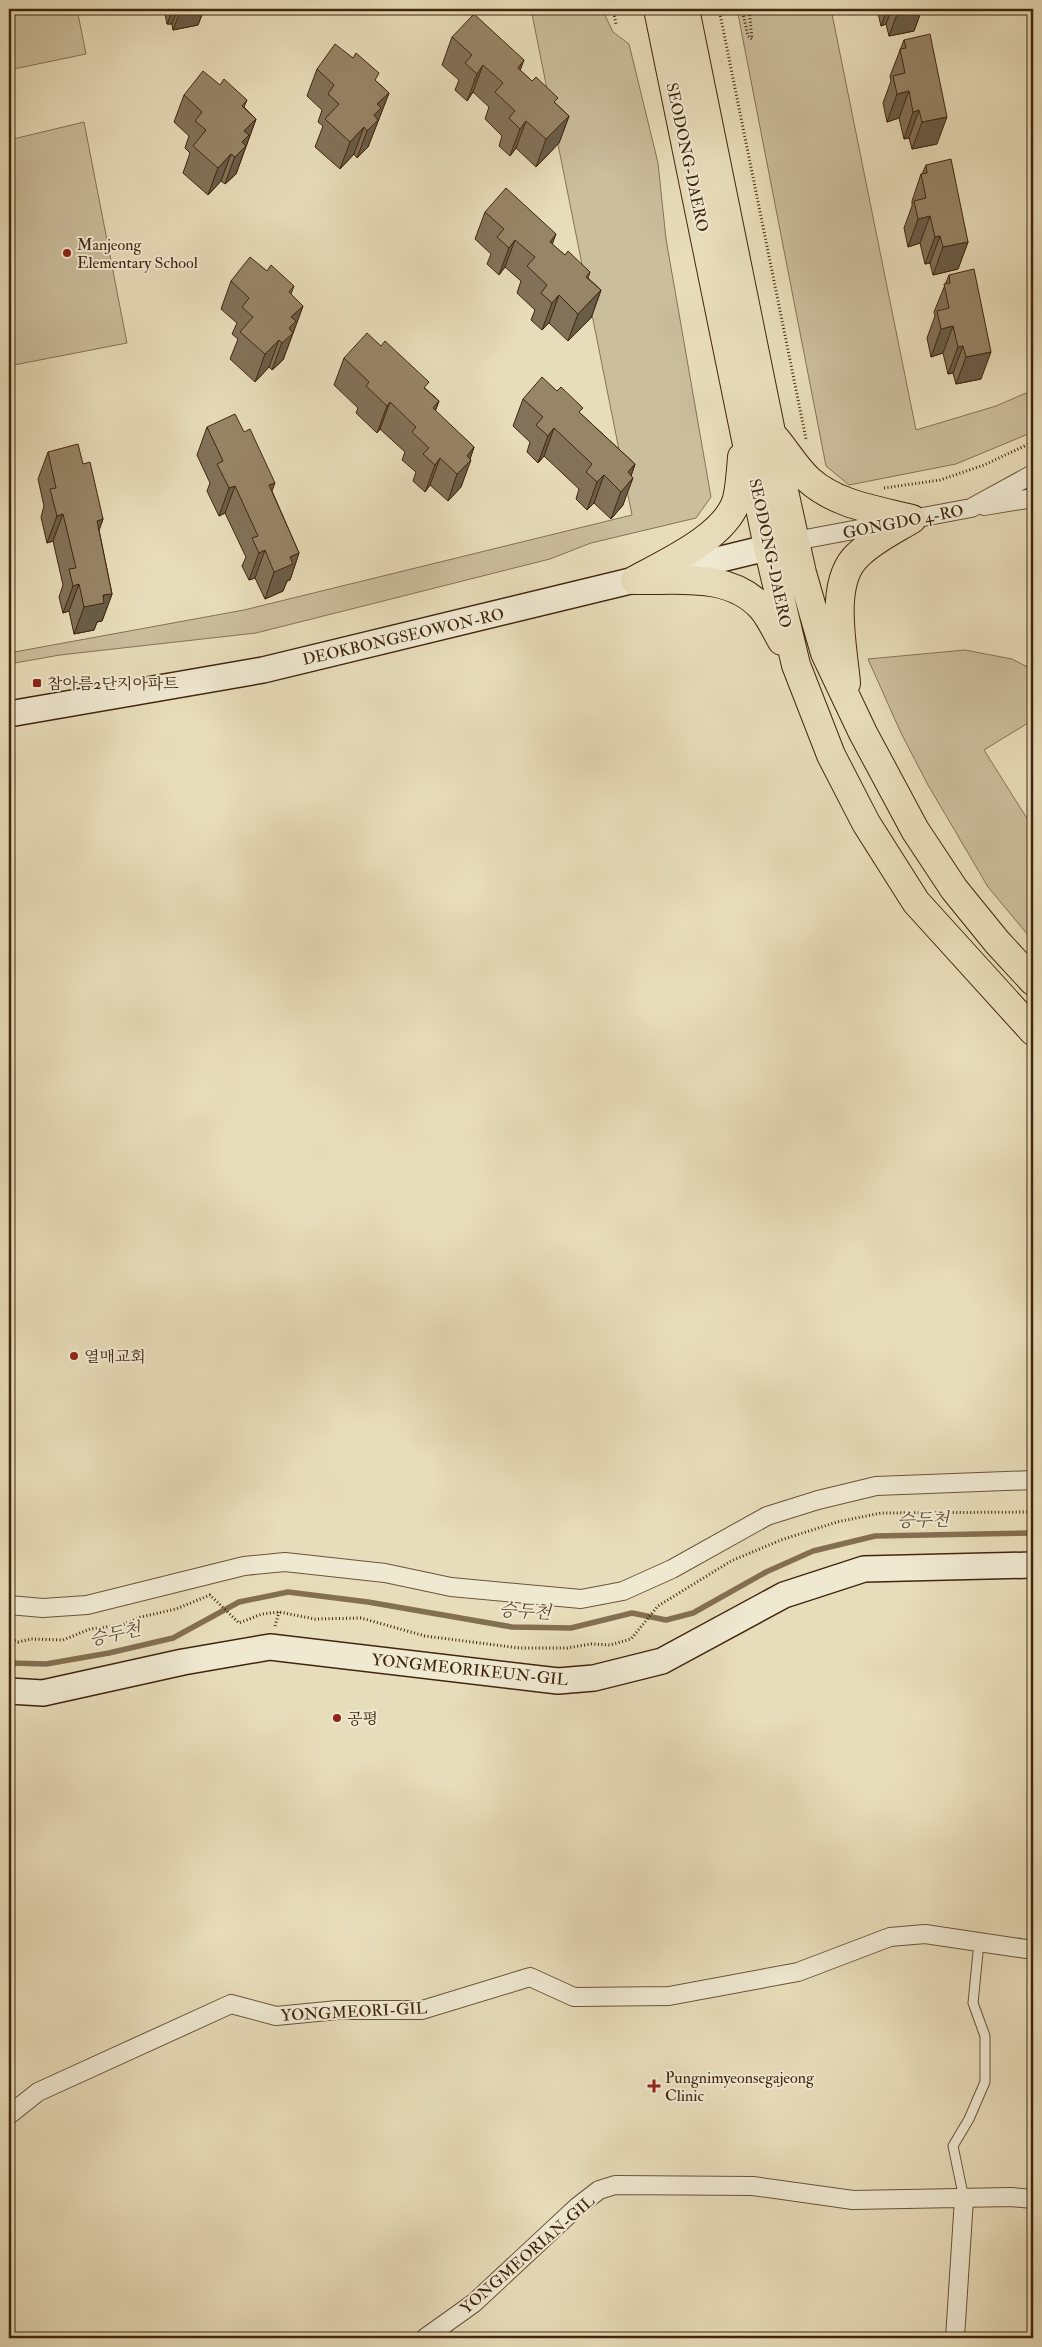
<svg xmlns="http://www.w3.org/2000/svg" width="1042" height="2347" viewBox="0 0 1042 2347" font-family="'IM FELL Double Pica','Noto Serif KR',serif">
	<style>
		.green { fill: #cbbe9d; stroke: #867255 }
		.lines { fill: none; stroke-linecap: round; stroke-linejoin: round }
		.stream { stroke: #836f51; stroke-width: 5.5 }
		.lane-casing { stroke: #6a5438; stroke-width: 11 }
		.street-casing { stroke: #6a5438; stroke-width: 20 }
		.secondary-casing { stroke: #40260d; stroke-width: 28 }
		.primary-casing { stroke: #40260d; stroke-width: 30 }
		.path { stroke: #40260d; stroke-width: 3; stroke-dasharray: 1 2.5; stroke-linecap: butt }
		.lane { stroke: #f0e9d2; stroke-width: 9 }
		.street { stroke: #f0e9d2; stroke-width: 18 }
		.secondary { stroke: #f0e9d2; stroke-width: 25 }
		.primary { stroke: #e8ddba; stroke-width: 28 }
		.wall { fill: #827259; stroke: #40260d }
		.shaded-wall { fill: #6a5d48; stroke: #40260d }
		.building { fill: #978567; stroke: #40260d }
		.poi-dot { fill: #8f2418; stroke: #f0e9d2; stroke-width: 2 }
		.labels { text-anchor: middle; stroke-width: 4; stroke-linejoin: round; paint-order: stroke }
		.street-label { font-size: 16px; fill: #40260d; stroke: #f0e9d2 }
		.poi-label { font-size: 16px; fill: #40260d; stroke: #f0e9d2; text-anchor: start }
		.water-label { font-size: 18px; font-style: italic; fill: #614a2f; stroke: #f0e9d2 }
	</style>
	<rect width="100%" height="100%" fill="#e8ddba"/>
	<filter id="stains"><feTurbulence type="fractalNoise" baseFrequency=".004" numOctaves="4"/><feColorMatrix values="0 0 0 0 .2 0 0 0 0 .09 0 0 0 0 .02 0 0 0 .5 -.17"/></filter>
	<radialGradient id="worn" r=".72"><stop offset=".6" stop-color="#630" stop-opacity="0"/><stop offset="1" stop-color="#630" stop-opacity=".3"/></radialGradient>
	<!-- green -->
	<path class="green" d="M 9,9 L 77,9 L 86,54 L 9,70 Z
		M 531,9 L 602,9 L 613,32 L 629,44 L 658,163 L 666,239 L 711,497 L 696,518 L 591,543 L 550,559 L 256,633 L 60,655 L 9,664 L 9,653 L 244,610 L 632,515 Z
		M 737,9 L 831,9 L 916,430 L 996,406 L 1033,390 L 1033,432 L 956,464 L 849,485 L 826,466 Z
		M 84,122 L 127,343 L 14,365 L 9,338 L 9,140 Z
		M 965,650 L 1012,659 L 1033,670 L 1033,720 L 984,750 L 1033,828 L 1033,941 L 988,887 L 928,785 L 901,733 L 868,659 Z"/>
	<g class="lines">
		<!-- stream -->
		<path class="stream" d="M 9,1663 L 46,1664 L 109,1653 L 173,1638 L 239,1602 L 288,1592 L 368,1602 L 512,1627 L 571,1628 L 632,1613 L 666,1620 L 693,1613 L 766,1572 L 813,1551 L 875,1536 L 1033,1533"/>
		<!-- lane casing -->
		<g class="lane-casing">
			<path id="lane" d="M 964,2199 L 953,2146 L 969,2119 L 985,2082 L 985,2036 L 973,2003 L 979,1942"/>
		</g>
		<!-- street casing -->
		<g class="street-casing">
			<path id="street" d="M 984,506 L 1033,498
				M 795,541 L 971,508 L 1033,474
				M 9,1605 L 43,1608 L 87,1605 L 244,1566 L 285,1562 L 385,1573 L 451,1587 L 581,1599 L 623,1591 L 672,1569 L 767,1516 L 818,1500 L 876,1486 L 1033,1480
				M 9,2115 L 38,2092 L 231,2004 L 276,2016 L 338,2010 L 422,2010 L 530,1977 L 574,1997 L 669,1996 L 798,1972 L 890,1937 L 925,1934 L 1033,1950
				M 425,2338 L 474,2303 L 577,2207 L 599,2190 L 615,2185 L 753,2186 L 853,2200 L 1011,2197 L 1033,2199
				M 955,2338 L 964,2199"/>
		</g>
		<!-- secondary casing -->
		<g class="secondary-casing">
			<path id="secondary" d="M 9,714 L 263,670 L 787,543
				M 9,1691 L 43,1693 L 183,1662 L 270,1647 L 558,1681 L 594,1678 L 662,1661 L 784,1595 L 864,1569 L 1033,1565"/>
		</g>
		<!-- primary casing -->
		<g class="primary-casing">
			<path id="primary" d="M 658,9 L 768,547 L 796,665 L 831,755 L 866,823 L 916,902 L 1033,1031
				M 685,9 L 771,432 L 802,573 L 825,653 L 863,733 L 915,830 L 954,889 L 997,942 L 1033,981
				M 775,438 C 786,451 796,468 809,480 C 837,505 877,510 912,519
				M 635,580 C 678,581 730,572 762,608 C 770,617 776,631 782,641
				M 635,580 C 666,563 727,536 737,499 C 740,486 741,471 742,457
				M 846,683 C 843,647 828,582 858,555 C 873,540 894,530 912,519"/>
		</g>
		<!-- path -->
		<path class="path" d="M 613,9 L 616,24
			M 719,9 L 806,439
			M 742,9 L 748,36 L 752,39 L 749,9
			M 884,488 L 940,480 L 984,465 L 1033,442
			M 275,1626 L 279,1612
			M 9,1630 L 10,1639 L 18,1642 L 31,1639 L 63,1640 L 90,1629 L 122,1625 L 141,1617 L 176,1609 L 210,1595 L 239,1623 L 262,1614 L 279,1612 L 315,1619 L 361,1618 L 425,1636 L 519,1648 L 567,1648 L 591,1644 L 610,1645 L 631,1639 L 658,1606 L 731,1561 L 781,1540 L 837,1522 L 881,1513 L 1033,1512"/>
		<!-- lane -->
		<use href="#lane" class="lane"/>
		<!-- street -->
		<use href="#street" class="street"/>
		<!-- secondary -->
		<use href="#secondary" class="secondary"/>
		<!-- primary -->
		<use href="#primary" class="primary"/>
	</g>
	<!-- wall -->
	<path class="wall" d="M 164,9 L 204,9 L 198,25 L 173,30 L 172,24 L 167,24 Z
		M 877,9 L 922,9 L 914,31 L 889,36 L 886,24 L 881,26 Z
		M 452,37 L 520,70 L 569,116 L 559,143 L 536,167 L 516,148 L 510,156 L 499,146 L 502,136 L 485,119 L 489,107 L 473,92 L 467,101 L 455,90 L 459,80 L 442,65 Z
		M 904,40 L 937,144 L 912,149 L 909,138 L 904,139 L 899,118 L 887,122 L 883,103 L 891,81 L 890,76 Z
		M 317,69 L 376,81 L 389,93 L 368,147 L 357,158 L 354,154 L 340,169 L 315,147 L 323,126 L 318,122 L 322,110 L 307,96 Z
		M 220,85 L 247,100 L 244,107 L 256,119 L 236,174 L 225,184 L 221,181 L 208,195 L 183,173 L 190,153 L 185,148 L 189,136 L 174,122 L 184,95 Z
		M 926,165 L 968,242 L 958,269 L 933,275 L 930,263 L 925,264 L 920,243 L 908,247 L 904,228 L 912,206 L 912,201 L 921,174 L 922,174 Z
		M 485,212 L 552,245 L 565,255 L 590,272 L 588,278 L 601,290 L 591,318 L 568,341 L 549,323 L 542,330 L 531,320 L 535,310 L 517,293 L 521,281 L 505,267 L 499,275 L 487,264 L 491,254 L 475,239 Z
		M 267,271 L 294,286 L 291,294 L 303,306 L 283,360 L 272,370 L 269,367 L 255,382 L 230,359 L 238,339 L 232,334 L 237,323 L 221,309 L 231,281 Z
		M 949,275 L 981,379 L 956,384 L 953,373 L 948,374 L 943,353 L 931,357 L 927,338 L 935,316 L 934,312 Z
		M 344,358 L 426,389 L 439,401 L 435,411 L 474,447 L 461,487 L 448,501 L 430,485 L 425,492 L 413,481 L 416,472 L 402,460 L 405,452 L 380,429 L 377,433 L 356,413 L 358,408 L 334,385 Z
		M 523,399 L 581,414 L 635,464 L 631,476 L 623,505 L 611,519 L 594,503 L 587,510 L 576,499 L 579,489 L 544,456 L 538,463 L 527,452 L 530,442 L 513,426 Z
		M 207,427 L 272,491 L 299,553 L 290,580 L 287,581 L 283,591 L 265,599 L 255,578 L 249,580 L 242,566 L 246,557 L 225,513 L 219,516 L 207,491 L 210,483 L 197,455 Z
		M 48,452 L 83,464 L 103,519 L 99,530 L 112,594 L 102,621 L 97,622 L 94,630 L 74,634 L 69,611 L 63,613 L 59,597 L 63,585 L 53,541 L 47,543 L 41,517 L 44,506 L 38,479 Z"/>
	<!-- shaded-wall -->
	<path class="shaded-wall" d="M 173,9 L 178,9 L 172,24 L 167,24 Z
		M 181,9 L 204,9 L 198,25 L 173,30 Z
		M 887,9 L 892,9 L 886,24 L 881,26 Z
		M 899,9 L 922,9 L 914,31 L 889,36 Z
		M 524,60 L 514,87 L 518,68 Z
		M 483,65 L 473,92 L 467,101 L 477,74 Z
		M 909,91 L 899,118 L 887,122 L 897,94 Z
		M 389,93 L 368,147 L 357,158 L 377,104 Z
		M 919,110 L 909,138 L 904,139 L 913,112 Z
		M 569,116 L 559,143 L 536,167 L 546,139 Z
		M 947,117 L 937,144 L 912,149 L 922,122 Z
		M 256,119 L 236,174 L 225,184 L 244,131 Z
		M 526,121 L 516,148 L 510,156 L 520,129 Z
		M 364,127 L 354,154 L 340,169 L 350,142 Z
		M 231,154 L 221,181 L 208,195 L 218,168 Z
		M 930,216 L 920,243 L 908,247 L 918,219 Z
		M 556,234 L 546,262 L 550,242 Z
		M 940,236 L 930,263 L 925,264 L 935,237 Z
		M 515,240 L 505,267 L 499,275 L 509,248 Z
		M 968,242 L 958,269 L 933,275 L 943,247 Z
		M 601,290 L 591,318 L 568,341 L 578,314 Z
		M 559,295 L 549,323 L 542,330 L 552,303 Z
		M 303,306 L 283,360 L 272,370 L 291,317 Z
		M 953,326 L 943,353 L 931,357 L 941,329 Z
		M 279,340 L 269,367 L 255,382 L 265,354 Z
		M 963,346 L 953,373 L 948,374 L 958,347 Z
		M 991,352 L 981,379 L 956,384 L 966,357 Z
		M 439,401 L 429,428 L 433,408 Z
		M 390,402 L 380,429 L 377,433 L 387,406 Z
		M 554,428 L 544,456 L 538,463 L 548,436 Z
		M 474,447 L 469,462 L 471,460 L 461,487 L 448,501 L 457,474 L 467,456 Z
		M 440,458 L 430,485 L 425,492 L 435,465 Z
		M 635,464 L 628,484 L 633,478 L 623,505 L 611,519 L 628,472 Z
		M 604,475 L 594,503 L 587,510 L 597,482 Z
		M 275,483 L 265,510 L 269,485 Z
		M 235,486 L 225,513 L 219,516 L 229,488 Z
		M 63,514 L 53,541 L 47,543 L 57,516 Z
		M 103,519 L 93,547 L 97,521 Z
		M 265,550 L 255,578 L 249,580 L 259,553 Z
		M 299,553 L 290,580 L 287,581 L 283,591 L 265,599 L 274,572 L 290,557 Z
		M 79,584 L 69,611 L 63,613 L 73,586 Z
		M 112,594 L 102,621 L 97,622 L 94,630 L 74,634 L 84,607 L 103,595 Z"/>
	<!-- building -->
	<path class="building" d="M 474,14 L 524,60 L 518,68 L 532,81 L 536,77 L 558,98 L 554,102 L 569,116 L 546,139 L 526,121 L 520,129 L 509,118 L 515,111 L 495,92 L 503,83 L 483,65 L 477,74 L 465,63 L 472,55 L 452,37 Z
		M 930,34 L 947,117 L 922,122 L 919,110 L 913,112 L 909,91 L 897,94 L 893,76 L 905,73 L 900,49 L 906,48 L 904,40 Z
		M 335,44 L 353,58 L 356,53 L 379,73 L 375,80 L 389,93 L 377,104 L 381,108 L 374,115 L 378,120 L 367,131 L 364,127 L 350,142 L 325,119 L 339,104 L 328,94 L 334,85 L 317,69 Z
		M 203,71 L 220,85 L 224,79 L 247,100 L 242,106 L 256,119 L 244,131 L 249,135 L 242,142 L 246,146 L 235,157 L 231,154 L 218,168 L 193,146 L 206,130 L 195,121 L 202,112 L 184,95 Z
		M 951,159 L 968,242 L 943,247 L 940,236 L 935,237 L 930,216 L 918,219 L 914,201 L 926,198 L 921,174 L 927,173 L 926,165 Z
		M 506,188 L 556,234 L 550,242 L 565,255 L 568,251 L 590,272 L 586,277 L 601,290 L 578,314 L 559,295 L 552,303 L 541,293 L 547,285 L 527,266 L 535,257 L 515,240 L 509,248 L 497,237 L 504,229 L 485,212 Z
		M 250,257 L 267,271 L 271,265 L 294,286 L 289,292 L 303,306 L 291,317 L 296,321 L 289,328 L 293,333 L 282,343 L 279,340 L 265,354 L 240,332 L 253,317 L 242,307 L 249,298 L 231,281 Z
		M 974,269 L 991,352 L 966,357 L 963,346 L 958,347 L 953,326 L 941,329 L 937,311 L 949,308 L 944,284 L 950,283 L 949,275 Z
		M 367,333 L 381,346 L 385,341 L 429,382 L 424,388 L 439,401 L 433,408 L 474,447 L 467,456 L 471,460 L 457,474 L 440,458 L 435,465 L 423,454 L 429,448 L 412,432 L 416,427 L 390,402 L 387,406 L 366,386 L 369,382 L 344,358 Z
		M 542,377 L 557,391 L 561,387 L 583,408 L 579,412 L 635,464 L 628,472 L 633,478 L 621,492 L 604,475 L 597,482 L 586,472 L 592,464 L 554,428 L 548,436 L 536,425 L 543,417 L 523,399 Z
		M 235,414 L 244,432 L 250,429 L 275,483 L 269,485 L 299,553 L 290,557 L 293,564 L 274,572 L 265,550 L 259,553 L 252,538 L 258,536 L 235,486 L 229,488 L 217,464 L 223,461 L 207,427 Z
		M 78,444 L 83,464 L 90,462 L 103,519 L 97,521 L 112,594 L 103,595 L 104,603 L 84,607 L 79,584 L 73,586 L 69,569 L 76,568 L 63,514 L 57,516 L 50,489 L 56,488 L 48,452 Z"/>
	<!-- markers -->
	<g class="poi-dot">
		<circle cx="67" cy="253" r="5"/>
		<rect x="32" y="678" width="10" height="10" rx="2.5"/>
		<circle cx="74" cy="1356" r="5"/>
		<circle cx="337" cy="1718" r="5"/>
		<path d="M651.5 2078.5h5v5h5v5h-5v5h-5v-5h-5v-5h5z"/>
	</g>
	<g class="labels">
		<!-- street labels -->
		<g class="street-label">
			<text transform="translate(688 157) rotate(78)" y="6">SEODONG-DAERO</text>
			<text transform="translate(903 521) rotate(-11)" y="6">GONGDO 4-RO</text>
			<text transform="translate(771 553) rotate(78)" y="6">SEODONG-DAERO</text>
			<text transform="translate(403 636) rotate(-13)" y="6">DEOKBONGSEOWON-RO</text>
			<text transform="translate(470 1669) rotate(6)" y="6">YONGMEORIKEUN-GIL</text>
			<text transform="translate(354 2011) rotate(-3)" y="6">YONGMEORI-GIL</text>
			<text transform="translate(527 2254) rotate(-41)" y="6">YONGMEORIAN-GIL</text>
		</g>
		<!-- poi labels -->
		<g class="poi-label">
			<text x="77" y="250">Manjeong<tspan x="77" dy="18">Elementary School</tspan></text>
			<text x="47" y="689">참아름2단지아파트</text>
			<text x="84" y="1362">열매교회</text>
			<text x="347" y="1724">공평</text>
			<text x="665" y="2083">Pungnimyeonsegajeong<tspan x="665" dy="18">Clinic</tspan></text>
		</g>
		<!-- water labels -->
		<g class="water-label">
			<text transform="translate(923 1520) rotate(-1)" y="6">승두천</text>
			<text transform="translate(525 1611) rotate(4)" y="6">승두천</text>
			<text transform="translate(115 1634) rotate(-12)" y="6">승두천</text>
		</g>
	</g>
	<!-- margin -->
	<rect width="1042" height="2347" fill="none" stroke="#e8ddba" stroke-width="30"/>
	<rect x="10" y="10" width="1022" height="2327" fill="none" stroke="#40260d" stroke-width="2.5"/>
	<rect x="15" y="15" width="1012" height="2317" fill="none" stroke="#40260d"/>
	<rect width="100%" height="100%" filter="url(#stains)"/>
	<rect width="100%" height="100%" fill="url(#worn)"/>
</svg>
